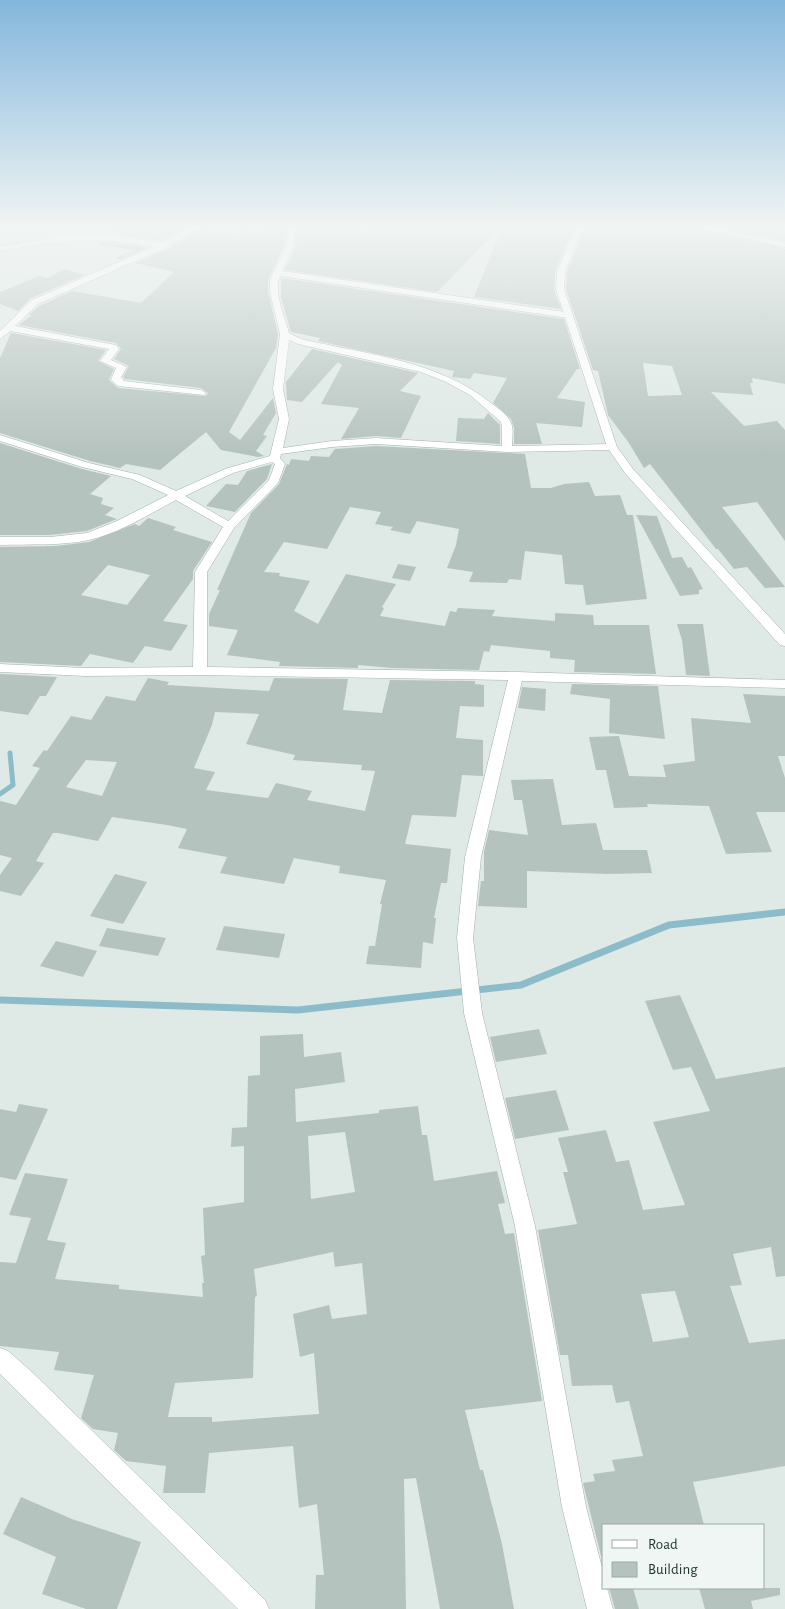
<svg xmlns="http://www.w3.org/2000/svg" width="785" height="1609" viewBox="0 0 785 1609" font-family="'Alegreya Sans',sans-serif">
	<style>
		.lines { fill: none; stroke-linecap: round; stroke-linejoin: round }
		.stream-far1 { stroke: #8cbcc9; stroke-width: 5 }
		.stream { stroke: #8cbcc9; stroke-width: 7 }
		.building { fill: #b5c3be; fill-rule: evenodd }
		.minor-casing { stroke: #a3b0ac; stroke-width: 1 }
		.tertiary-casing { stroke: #a3b0ac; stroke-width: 1 }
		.minor { fill: #fff; fill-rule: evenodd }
		.tertiary { fill: #fff; fill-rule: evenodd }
	</style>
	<rect width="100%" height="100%" fill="#dfe9e5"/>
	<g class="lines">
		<!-- stream-far1 -->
		<path class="stream-far1" d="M 0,794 L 13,785 L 10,753"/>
		<!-- stream -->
		<path class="stream" d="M 0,1000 L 298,1010 L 521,985 L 669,925 L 785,912"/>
	</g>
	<!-- building -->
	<path class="building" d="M 122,228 L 183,228 L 161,241 L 114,234 Z
		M 271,228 L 285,228 L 284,246 L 268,280 L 268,292 L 278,334 L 276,348 L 229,432 L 240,440 L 273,398 L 276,413 L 263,435 L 267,436 L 256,451 L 264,456 L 258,457 L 221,450 L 206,432 L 160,470 L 126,464 L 120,468 L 90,461 L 0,433 L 0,358 L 11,333 L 106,350 L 98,361 L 114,369 L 109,380 L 118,388 L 205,396 L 208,393 L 201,388 L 125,379 L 123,377 L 129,366 L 114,359 L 121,349 L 116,343 L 19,325 L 32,315 L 29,315 L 39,306 L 72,291 L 141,303 L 174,272 L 135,263 L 166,250 L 198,230 L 233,238 L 237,237 L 243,231 L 266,234 Z
		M 297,228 L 342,228 L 368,234 L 375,228 L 500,228 L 437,292 L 285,270 L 296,247 Z
		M 502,228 L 573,228 L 555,272 L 554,290 L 561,309 L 474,297 Z
		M 585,228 L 696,228 L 785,249 L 785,384 L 752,378 L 753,383 L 750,383 L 753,395 L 711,392 L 744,426 L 777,421 L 785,430 L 785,541 L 757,502 L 722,507 L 785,587 L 765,588 L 747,567 L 734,569 L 718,549 L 716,549 L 650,464 L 644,468 L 629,443 L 608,415 L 598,371 L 593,370 L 566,289 L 567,272 ZM 643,363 L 672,366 L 682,395 L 648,396 Z
		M 727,228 L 773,228 L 785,230 L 785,241 Z
		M 102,243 L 133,245 L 147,248 L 120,260 L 115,258 L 134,250 L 99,245 Z
		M 64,269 L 85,275 L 31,298 L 18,311 L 0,304 L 0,292 L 39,276 L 48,278 Z
		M 281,278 L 564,319 L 580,369 L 577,369 L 557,398 L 585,402 L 582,427 L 536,423 L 542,444 L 514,444 L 514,428 L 511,419 L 493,403 L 507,378 L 474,373 L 470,379 L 452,377 L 454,371 L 318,341 L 320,338 L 291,332 L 281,297 Z
		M 312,349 L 418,373 L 400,391 L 421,396 L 401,438 L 376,436 L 341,439 L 359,408 L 321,404 L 342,365 L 338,362 L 302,402 L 287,400 L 286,382 Z
		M 488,413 L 500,425 L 500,444 L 456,441 L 458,418 L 484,419 Z
		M 0,443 L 82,469 L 111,476 L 90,494 L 103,498 L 101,504 L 114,508 L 105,515 L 117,519 L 87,531 L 50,535 L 0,535 Z
		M 376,446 L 525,454 L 531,488 L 551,488 L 564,484 L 589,482 L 595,496 L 620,495 L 627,515 L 633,515 L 647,599 L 586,605 L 583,585 L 565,584 L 562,555 L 525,551 L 521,580 L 509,579 L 507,583 L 469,582 L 473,572 L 447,568 L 456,545 L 459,529 L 417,521 L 410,534 L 390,530 L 393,527 L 375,524 L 381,512 L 350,507 L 327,549 L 284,542 L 264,572 L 280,573 L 279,576 L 310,581 L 294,611 L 318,624 L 346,574 L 396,584 L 382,607 L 384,608 L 380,616 L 445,626 L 450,611 L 456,612 L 458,608 L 495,610 L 492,616 L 555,621 L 555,613 L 593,615 L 594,625 L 649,625 L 656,674 L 574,672 L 575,660 L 550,658 L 550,651 L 491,645 L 489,652 L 484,651 L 479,670 L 392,668 L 358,665 L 358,668 L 279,666 L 280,662 L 227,655 L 238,630 L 209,626 L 209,614 L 220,590 L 217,590 L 251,513 L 279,484 L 287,464 L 289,465 L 291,459 L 309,461 L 311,456 L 329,457 L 335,449 Z
		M 272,464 L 267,479 L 235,512 L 206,506 L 226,484 L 238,485 L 247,471 Z
		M 636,515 L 657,516 L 672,558 L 682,557 L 688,568 L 691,567 L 703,589 L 699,590 L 699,594 L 680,596 Z
		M 148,518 L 176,527 L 173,530 L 212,542 L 193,571 L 193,579 L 163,621 L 188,625 L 171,651 L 145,646 L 133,663 L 90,654 L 81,666 L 0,662 L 0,547 L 56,546 L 89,542 L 135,524 L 139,526 ZM 108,565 L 150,575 L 127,605 L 81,595 Z
		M 398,564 L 416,567 L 410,581 L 392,578 Z
		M 677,624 L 703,624 L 710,676 L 686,675 L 682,640 Z
		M 0,674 L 57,677 L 46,696 L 40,696 L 28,715 L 0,711 Z
		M 148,678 L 169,682 L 167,685 L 269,691 L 274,678 L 348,679 L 343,710 L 382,713 L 390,680 L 475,681 L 475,684 L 484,685 L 484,707 L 460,706 L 456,738 L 483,740 L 483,776 L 462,775 L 456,817 L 412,815 L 405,844 L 451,849 L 447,883 L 441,883 L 434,918 L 436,918 L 433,944 L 423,942 L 421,968 L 366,964 L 369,946 L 375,946 L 382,904 L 380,904 L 386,880 L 339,873 L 340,866 L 294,858 L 284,884 L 220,873 L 227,857 L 178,848 L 187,829 L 167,825 L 112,817 L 98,841 L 58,833 L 53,833 L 36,861 L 44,863 L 21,896 L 0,891 L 0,875 L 12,858 L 0,855 L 0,801 L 16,805 L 40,768 L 32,766 L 44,750 L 47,751 L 71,716 L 91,720 L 106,696 L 135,701 ZM 215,712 L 259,714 L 246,744 L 295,755 L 293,760 L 362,765 L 361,770 L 375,771 L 365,811 L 307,800 L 312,791 L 276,783 L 268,798 L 206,790 L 215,772 L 194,768 L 212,725 ZM 86,760 L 117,762 L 102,796 L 66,787 Z
		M 572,684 L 658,686 L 665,739 L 609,733 L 610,699 L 570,694 Z
		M 522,687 L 546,689 L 545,711 L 518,708 Z
		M 743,694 L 785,696 L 785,756 L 778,756 L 785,778 L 785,812 L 756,812 L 772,852 L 726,854 L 709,806 L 647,804 L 648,807 L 614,808 L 606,770 L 596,770 L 589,737 L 619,736 L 629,776 L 666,777 L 663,765 L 695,761 L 691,718 L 751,723 Z
		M 553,779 L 562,825 L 596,823 L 603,850 L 647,850 L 652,873 L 607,874 L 527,871 L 527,908 L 478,906 L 481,881 L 484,881 L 484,852 L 489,830 L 528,835 L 522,800 L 514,800 L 511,780 Z
		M 115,874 L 147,882 L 123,924 L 90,916 Z
		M 224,926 L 285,934 L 279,958 L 216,950 Z
		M 107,928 L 166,938 L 158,956 L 99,946 Z
		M 56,941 L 97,951 L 83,977 L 40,966 Z
		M 680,995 L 716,1079 L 785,1067 L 785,1276 L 776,1277 L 771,1247 L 733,1254 L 742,1285 L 730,1286 L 749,1343 L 785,1339 L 785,1466 L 693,1482 L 704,1525 L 604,1525 L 604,1556 L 601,1556 L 583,1483 L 595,1481 L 593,1474 L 615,1471 L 612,1460 L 643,1456 L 629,1401 L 616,1403 L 612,1385 L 572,1386 L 568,1355 L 560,1355 L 538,1230 L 577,1224 L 563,1172 L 568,1172 L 558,1138 L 606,1130 L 616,1162 L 629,1160 L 643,1210 L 685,1205 L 653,1122 L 710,1111 L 691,1067 L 673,1070 L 645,1001 ZM 675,1291 L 689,1337 L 653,1342 L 641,1294 Z
		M 539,1029 L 547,1054 L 496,1062 L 490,1037 Z
		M 303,1034 L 304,1057 L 341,1052 L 345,1082 L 295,1089 L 296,1122 L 379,1113 L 379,1110 L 418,1106 L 422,1135 L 427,1135 L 434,1181 L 497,1171 L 505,1203 L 498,1204 L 505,1234 L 514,1233 L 542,1401 L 465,1410 L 480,1470 L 483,1470 L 502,1544 L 514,1609 L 440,1609 L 416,1478 L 404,1479 L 406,1609 L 315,1609 L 316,1575 L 324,1575 L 317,1504 L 299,1508 L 293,1446 L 209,1453 L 205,1493 L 163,1493 L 166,1466 L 126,1461 L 114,1450 L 118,1433 L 93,1429 L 81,1418 L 94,1375 L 54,1370 L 59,1352 L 0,1346 L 0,1262 L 16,1263 L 31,1218 L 9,1215 L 25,1173 L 68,1179 L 47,1240 L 66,1243 L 55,1279 L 119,1285 L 119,1289 L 203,1297 L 202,1283 L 204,1283 L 201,1256 L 205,1255 L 203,1208 L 244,1202 L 244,1146 L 231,1147 L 232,1128 L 247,1127 L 248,1076 L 260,1075 L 260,1036 ZM 345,1132 L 355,1192 L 311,1199 L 308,1136 ZM 333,1252 L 335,1267 L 362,1263 L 367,1314 L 332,1319 L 329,1305 L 293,1314 L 300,1357 L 314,1353 L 319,1414 L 212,1422 L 212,1417 L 168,1417 L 175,1383 L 253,1378 L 255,1297 L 257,1296 L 254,1269 Z
		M 556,1090 L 569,1130 L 515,1139 L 505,1098 Z
		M 19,1104 L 48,1109 L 16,1180 L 0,1177 L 0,1109 L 16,1112 Z
		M 21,1497 L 72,1519 L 141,1542 L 117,1609 L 86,1609 L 42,1594 L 56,1557 L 3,1534 Z
		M 609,1588 L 633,1588 L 639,1609 L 615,1609 Z
		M 699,1588 L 780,1588 L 780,1595 L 751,1601 L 753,1609 L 705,1609 Z"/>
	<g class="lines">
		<!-- minor casing -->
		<g class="minor-casing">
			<path id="minor" d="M 188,228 L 198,228 L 165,248 L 38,304 L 15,326 L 116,345 L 119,349 L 111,360 L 127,367 L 121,377 L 124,381 L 201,390 L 206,393 L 204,395 L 118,386 L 111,380 L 116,368 L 100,361 L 109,349 L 10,331 L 0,339 L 0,331 L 32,300 L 153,247 C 99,236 54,241 0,251 L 0,247 L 56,237 L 84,235 L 118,236 L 161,243 Z
				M 287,228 L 295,228 L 294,246 L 282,271 L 572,313 L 573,315 L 569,318 L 280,276 C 273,292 285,317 289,333 L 301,339 C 365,354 441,361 492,404 C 499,409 508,415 511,423 C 514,429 512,439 512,446 L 612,444 L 617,447 L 612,450 L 507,452 L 376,444 L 332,447 L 281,454 L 280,458 L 285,464 L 278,483 L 234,528 L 207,572 L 207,667 L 516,672 L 785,680 L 785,688 L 522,681 L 481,857 L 473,938 L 482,1013 L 535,1226 L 586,1507 L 604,1575 L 604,1588 L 607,1588 L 613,1609 L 587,1609 L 562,1507 L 515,1226 L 464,1013 L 457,938 L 465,857 L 508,680 L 200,675 L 85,676 L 0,672 L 0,664 L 85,668 L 193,667 L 195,572 L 223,527 L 176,500 C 149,514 120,533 89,540 C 60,546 29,544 0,545 L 0,537 L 50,537 L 87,533 L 117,521 L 168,495 L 132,479 L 82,467 L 0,441 L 0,435 L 89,463 L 140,475 L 176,491 L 225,469 L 270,456 L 279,419 L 273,389 L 280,334 L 270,292 L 270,280 L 286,246 ZM 289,340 L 298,344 L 421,372 L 446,382 L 470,395 L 500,421 L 502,425 L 502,446 L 376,438 L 332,441 L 283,448 L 289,419 L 283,389 ZM 272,462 L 275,464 L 269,480 L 228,521 L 185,496 L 233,473 Z
				M 698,228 L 716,228 L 785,243 L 785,247 Z
				M 0,1348 L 8,1351 L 33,1373 L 265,1600 L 269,1609 L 238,1609 L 0,1374 Z"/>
		</g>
		<!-- tertiary casing -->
		<g class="tertiary-casing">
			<path id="tertiary" d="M 575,228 L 583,228 L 565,272 L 564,289 L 617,447 L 633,469 L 785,634 L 785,646 L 780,645 L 625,473 L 607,447 L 556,289 L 557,272 Z"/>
		</g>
		<!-- minor -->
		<use href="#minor" class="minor"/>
		<!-- tertiary -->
		<use href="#tertiary" class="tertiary"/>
	</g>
	<!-- sky -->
	<linearGradient id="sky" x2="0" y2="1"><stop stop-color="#83b7dc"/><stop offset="0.5" stop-color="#f1f5f3"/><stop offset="1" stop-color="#f1f5f3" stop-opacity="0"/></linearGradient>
	<rect width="785" height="454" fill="url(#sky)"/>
	<!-- legend -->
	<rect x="602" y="1524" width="162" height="65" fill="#eff6f3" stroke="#9daaa6"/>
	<rect x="612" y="1540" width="25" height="8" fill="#ffffff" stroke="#9daaa6"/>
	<text x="648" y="1549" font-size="15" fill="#223733">Road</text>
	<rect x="612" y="1562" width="25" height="15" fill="#b5c3be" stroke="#9daaa6"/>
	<text x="648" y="1574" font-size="15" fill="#223733">Building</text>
</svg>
